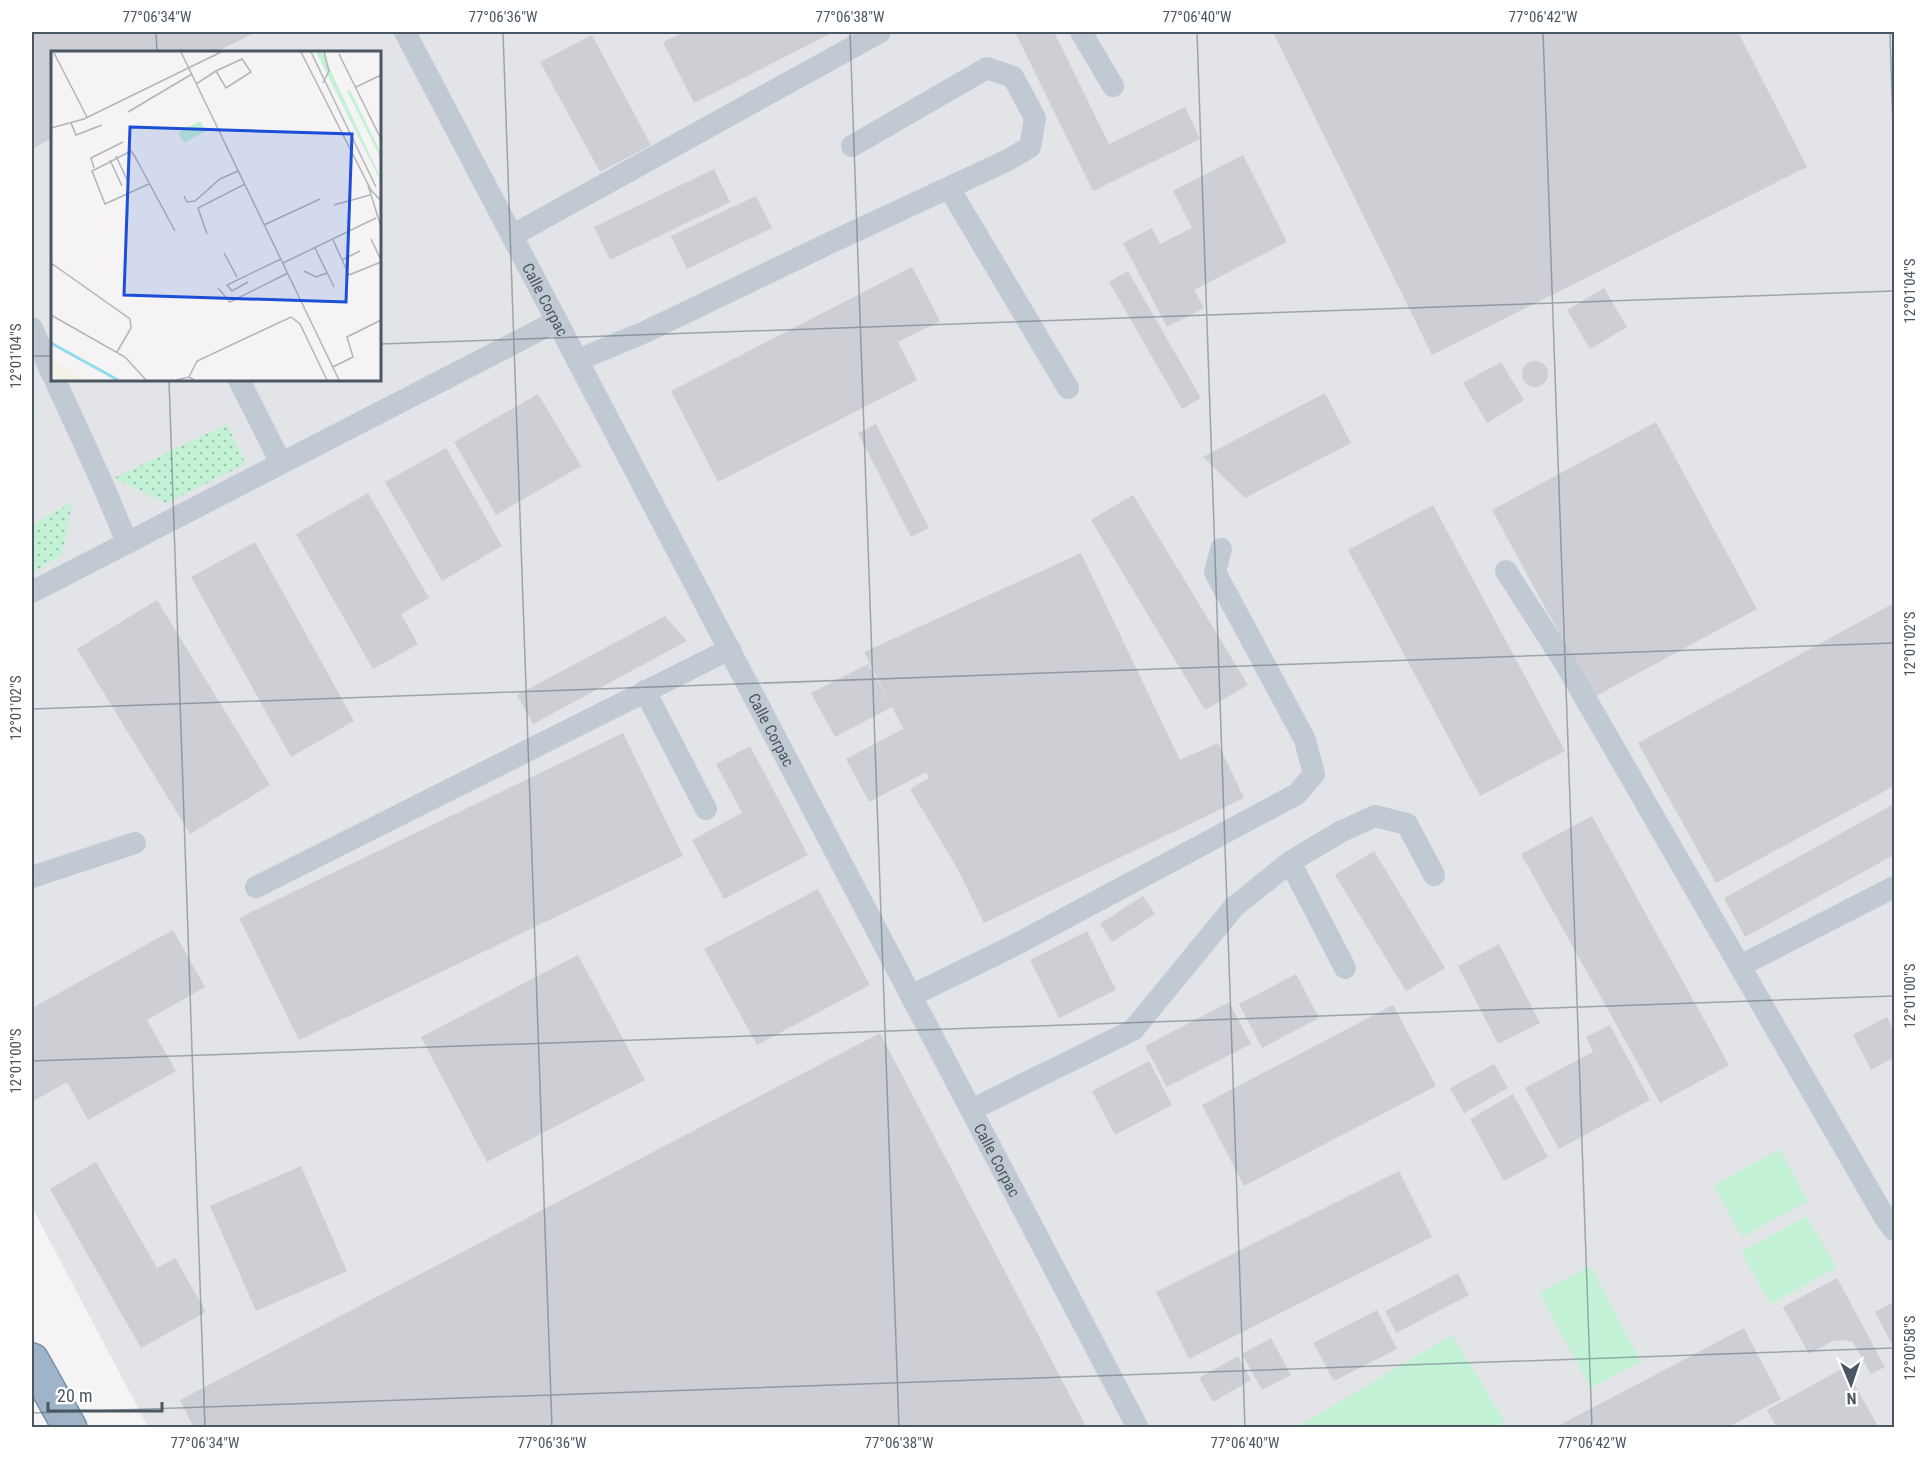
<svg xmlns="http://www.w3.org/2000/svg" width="1926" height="1459" viewBox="0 0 1926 1459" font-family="'Roboto Condensed',sans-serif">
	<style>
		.airport { fill: #e2e4e7; fill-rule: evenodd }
		.grass { fill: url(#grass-dots) }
		.garden { fill: #c3f1d5 }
		.building { fill: #cdcfd5 }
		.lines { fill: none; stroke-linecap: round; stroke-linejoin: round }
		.trunk-casing { stroke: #7690ad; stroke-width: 36 }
		.service { stroke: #c1cad2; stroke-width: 22 }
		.trunk { stroke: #9fb4c9; stroke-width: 33 }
		.ticks { fill: none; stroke: #4a5661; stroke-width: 1.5; stroke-opacity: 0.45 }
		.labels { text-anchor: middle; stroke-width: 4.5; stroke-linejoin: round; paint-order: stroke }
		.street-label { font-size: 16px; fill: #4a5661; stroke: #fff }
		.inset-river { fill: none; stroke: #90daee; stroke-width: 3 }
		.inset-road { fill: none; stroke: #b1b4b9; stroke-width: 1.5 }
		.view { fill: #1d4ed8; fill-opacity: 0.15; stroke: #1d4ed8; stroke-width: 3 }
		.inset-edge { fill: none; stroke: #4a5661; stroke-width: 3 }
		.neatline { fill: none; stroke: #4a5661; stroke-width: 2 }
		.ticks-label { font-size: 15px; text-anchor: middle; fill: #4a5661 }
	</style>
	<defs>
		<pattern id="grass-dots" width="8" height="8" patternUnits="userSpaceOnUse" patternTransform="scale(1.5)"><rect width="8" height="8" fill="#c3f1d5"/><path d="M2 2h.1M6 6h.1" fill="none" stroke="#a0c6b0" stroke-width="1.8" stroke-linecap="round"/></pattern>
	</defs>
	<rect width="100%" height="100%" fill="#f5f3f3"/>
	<!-- airport -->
	<path class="airport" d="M 32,32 L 1894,32 L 1894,1427 L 148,1427 L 32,1207 ZM 52,52 L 380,52 L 380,380 L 52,380 Z"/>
	<!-- grass -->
	<path class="grass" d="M 227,424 L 246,464 L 166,503 L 114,478 Z
		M 72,502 L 62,555 L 32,573 L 32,525 Z"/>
	<!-- garden -->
	<path class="garden" d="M 1779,1149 L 1808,1201 L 1742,1237 L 1714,1186 Z
		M 1807,1216 L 1836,1268 L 1770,1304 L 1741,1252 Z
		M 1590,1266 L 1641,1361 L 1591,1388 L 1539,1293 Z
		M 1452,1335 L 1505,1422 L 1495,1428 L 1297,1427 Z"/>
	<!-- building -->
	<path class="building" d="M 32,32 L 256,32 L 216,52 L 52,52 L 52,138 L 32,149 Z
		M 685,32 L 834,32 L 694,103 L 663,42 Z
		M 1015,32 L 1054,32 L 1109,144 L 1185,107 L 1200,139 L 1093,191 Z
		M 1273,32 L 1738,32 L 1807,167 L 1432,355 Z
		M 592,35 L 651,145 L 600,172 L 540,62 Z
		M 1243,155 L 1287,242 L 1194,290 L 1204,308 L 1167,327 L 1123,243 L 1152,228 L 1160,244 L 1192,228 L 1173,191 Z
		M 714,169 L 730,202 L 610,260 L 594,227 Z
		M 756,196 L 772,228 L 687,269 L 671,236 Z
		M 912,267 L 940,321 L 898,342 L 917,380 L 718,482 L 671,391 Z
		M 1128,271 L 1201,398 L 1182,409 L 1109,282 Z
		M 1604,288 L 1627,327 L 1590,349 L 1567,310 Z
		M1522 374a13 13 0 1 1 26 0a13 13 0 1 1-26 0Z
		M 1501,362 L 1524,400 L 1487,423 L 1463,383 Z
		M 1325,393 L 1351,443 L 1245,498 L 1203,457 Z
		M 538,394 L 581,466 L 496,515 L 454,442 Z
		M 1656,422 L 1757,609 L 1594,697 L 1492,510 Z
		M 876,424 L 929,528 L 911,537 L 858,433 Z
		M 446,448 L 502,546 L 442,581 L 385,482 Z
		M 368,493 L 429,598 L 401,614 L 418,644 L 373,669 L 296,534 Z
		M 1133,495 L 1248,685 L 1205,710 L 1091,520 Z
		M 1433,505 L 1565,751 L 1480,796 L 1348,550 Z
		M 255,542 L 354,721 L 291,757 L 191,577 Z
		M 1081,553 L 1180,760 L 1218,743 L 1244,798 L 984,923 L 957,868 L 910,789 L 929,778 L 926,772 L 869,802 L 846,759 L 903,729 L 914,749 L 892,707 L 835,737 L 811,693 L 868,664 L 889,702 L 864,652 Z
		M 157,600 L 270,785 L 190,834 L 77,649 Z
		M 1894,603 L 1894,786 L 1716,883 L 1638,743 Z
		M 665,616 L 687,641 L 533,724 L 517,695 Z
		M 623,733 L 683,856 L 299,1040 L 239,918 Z
		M 750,746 L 808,855 L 724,899 L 692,840 L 742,813 L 716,764 Z
		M 1894,804 L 1894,855 L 1745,937 L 1724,898 Z
		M 1592,816 L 1729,1065 L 1660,1103 L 1521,854 Z
		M 1374,851 L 1445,968 L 1406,991 L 1335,875 Z
		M 818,889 L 870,985 L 757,1045 L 704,949 Z
		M 1143,896 L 1155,914 L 1112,942 L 1100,924 Z
		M 173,930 L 205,987 L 147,1020 L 176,1071 L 88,1120 L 67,1082 L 32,1102 L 32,1008 Z
		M 1087,931 L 1116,990 L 1059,1018 L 1030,960 Z
		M 1499,944 L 1540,1023 L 1498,1044 L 1458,966 Z
		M 578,955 L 645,1080 L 487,1162 L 421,1037 Z
		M 1296,974 L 1319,1018 L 1262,1048 L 1239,1004 Z
		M 1229,1002 L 1251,1044 L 1167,1087 L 1145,1046 Z
		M 1393,1005 L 1436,1086 L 1244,1186 L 1202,1105 Z
		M 1887,1017 L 1892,1027 L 1894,1026 L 1894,1057 L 1871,1070 L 1853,1035 Z
		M 1610,1025 L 1650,1100 L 1559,1149 L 1525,1088 L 1593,1052 L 1586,1037 Z
		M 880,1033 L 1087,1428 L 194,1428 L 180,1400 Z
		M 1149,1061 L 1172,1105 L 1115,1135 L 1092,1091 Z
		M 1494,1064 L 1508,1088 L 1464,1113 L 1450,1088 Z
		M 1513,1094 L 1548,1157 L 1504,1181 L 1470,1119 Z
		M 96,1162 L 157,1268 L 175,1258 L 206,1312 L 141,1348 L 50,1189 Z
		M 301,1166 L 347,1271 L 256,1311 L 210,1206 Z
		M 1399,1171 L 1432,1237 L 1189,1359 L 1156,1292 Z
		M 1458,1273 L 1469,1295 L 1396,1333 L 1385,1311 Z
		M 1837,1278 L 1885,1367 L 1871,1374 L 1853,1342 L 1843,1340 L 1833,1341 L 1809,1354 L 1783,1307 Z
		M 1894,1302 L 1894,1348 L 1875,1312 Z
		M 1377,1310 L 1397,1349 L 1334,1381 L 1313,1343 Z
		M 1744,1328 L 1781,1399 L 1726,1428 L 1554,1428 Z
		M 1271,1338 L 1291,1375 L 1262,1390 L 1242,1354 Z
		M 1238,1356 L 1251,1380 L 1213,1402 L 1199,1378 Z
		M 1845,1367 L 1879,1428 L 1777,1428 L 1767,1410 Z"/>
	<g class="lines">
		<!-- trunk casing -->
		<g class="trunk-casing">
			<path id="trunk" d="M 32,1360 L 70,1428"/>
		</g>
		<!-- service -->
		<g class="service">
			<path id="s1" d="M 405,32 L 1138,1428"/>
			<path d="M 1081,32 L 1113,86"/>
			<path d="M 949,188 L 1068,388"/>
			<path d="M 513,235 L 880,32"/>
			<path d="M 32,328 L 52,374"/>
			<path d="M 578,360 L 645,332 L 834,241 L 1008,160 L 1030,147 L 1035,118 L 1013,77 L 987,68 L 852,146"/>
			<path d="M 55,380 L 99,476 L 127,542"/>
			<path d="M 239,380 L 281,463"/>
			<path d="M 1506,571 L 1565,663 L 1885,1218 L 1894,1230"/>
			<path d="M 32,592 L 557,321"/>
			<path d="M 645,691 L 706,809"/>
			<path d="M 1290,862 L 1345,968"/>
			<path d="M 32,877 L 135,843"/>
			<path d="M 256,887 L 730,649"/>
			<path d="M 1740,966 L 1894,887"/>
			<path d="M 911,996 L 1013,946 L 1297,794 L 1314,774 L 1305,740 L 1215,572 L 1221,549"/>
			<path d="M 971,1110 L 1133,1030 L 1234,907 L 1290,862 L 1340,832 L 1375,816 L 1407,824 L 1434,875"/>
		</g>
		<!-- trunk -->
		<use href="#trunk" class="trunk"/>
	</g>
	<!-- ticks -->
	<path class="ticks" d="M 156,32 L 157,52M 503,32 L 552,1428M 850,32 L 899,1428M 1197,32 L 1245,1428M 1543,32 L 1592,1428M 1890,32 L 1894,160M 380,344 L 1894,291M 32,356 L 52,356M 169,380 L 205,1428M 32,709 L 1894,643M 32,1061 L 1894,996M 32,1413 L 1894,1348"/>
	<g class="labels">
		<!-- street labels -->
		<g class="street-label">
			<text dy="6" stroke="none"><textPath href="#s1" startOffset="302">Calle Corpac</textPath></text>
			<text dy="6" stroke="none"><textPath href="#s1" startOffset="788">Calle Corpac</textPath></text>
			<text dy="6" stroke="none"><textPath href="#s1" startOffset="1274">Calle Corpac</textPath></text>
		</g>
	</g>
	<!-- overview -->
	<g transform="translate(51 51)">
		<rect width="330" height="330" fill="#f5f3f3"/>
		<path d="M 265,1 L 271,1 L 330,128 L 329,129 ZM 299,39 L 330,102 L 330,108 L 296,40 Z" fill="#c3f1d5"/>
		<path d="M 4,310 L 22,322 L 33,329 L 7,329 L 0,314 Z" fill="#f5f0e5"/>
		<path d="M 149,70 L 155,80 L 133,92 L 127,82 Z" fill="#c3f1d5"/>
		<path class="inset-river" d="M 0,292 L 67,329"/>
		<path class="inset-road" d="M 130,1 L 288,329M 250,1 L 320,139 L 330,150M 260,1 L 325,136M 3,2 L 36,66M 288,3 L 330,88M 272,32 L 278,20 L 273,1M 145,33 L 165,20 L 191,8 L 200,21 L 175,37 L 165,20M 305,36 L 330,24M 77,61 L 141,23M 20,72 L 25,84 L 51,74M 0,77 L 33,68 L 170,1M 65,105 L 77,131M 59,109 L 71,135M 43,117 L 40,107 L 72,91M 98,133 L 54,153 L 41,120 L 80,100 L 83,104 L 124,180M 317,134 L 330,176M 133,145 L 136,151 L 144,150 L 169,128 L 187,120M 283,154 L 319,144M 213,174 L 269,148M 156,183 L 147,157 L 194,133M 320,188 L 330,209M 282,189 L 298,224 L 330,211M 264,197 L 283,236M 173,202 L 186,226M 291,209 L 309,200M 0,212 L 79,268 L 80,277 L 66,301M 232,212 L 325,167M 253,220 L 265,226 L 276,222M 197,231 L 181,240 L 176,234 L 230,208M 167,237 L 179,251 L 237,222M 0,264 L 74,306 L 95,329M 282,316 L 302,306 L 296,286 L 330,269M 138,326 L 146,310 L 240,266 L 249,273 L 276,329M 125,329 L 138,326 L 143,329"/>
		<path class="view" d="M 79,76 L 301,83 L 295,251 L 73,244 Z"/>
		<rect width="330" height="330" class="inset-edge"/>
	</g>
	<!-- border -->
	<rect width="1926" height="1459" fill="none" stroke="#ffffff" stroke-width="66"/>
	<!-- north arrow -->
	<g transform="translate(1851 1384) rotate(178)" stroke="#ffffff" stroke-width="4.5" paint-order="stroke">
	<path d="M0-4.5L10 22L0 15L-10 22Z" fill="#4a5661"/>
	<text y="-9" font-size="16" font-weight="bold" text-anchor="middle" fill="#4a5661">N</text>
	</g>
	<!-- scale -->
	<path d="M48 1402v9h114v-9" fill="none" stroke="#4a5661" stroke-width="3"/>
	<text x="57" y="1402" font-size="18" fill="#4a5661" stroke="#ffffff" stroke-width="4.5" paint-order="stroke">20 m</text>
	<rect x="33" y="33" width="1860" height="1393" class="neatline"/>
	<g class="ticks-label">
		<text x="157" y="22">77°06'34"W</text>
		<text x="503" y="22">77°06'36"W</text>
		<text x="850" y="22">77°06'38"W</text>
		<text x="1197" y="22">77°06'40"W</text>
		<text x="1543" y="22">77°06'42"W</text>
		<text transform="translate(1910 291) rotate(-90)" y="5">12°01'04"S</text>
		<text transform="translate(16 356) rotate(-90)" y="5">12°01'04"S</text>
		<text transform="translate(1910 644) rotate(-90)" y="5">12°01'02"S</text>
		<text transform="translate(16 708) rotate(-90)" y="5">12°01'02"S</text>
		<text transform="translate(1910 996) rotate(-90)" y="5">12°01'00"S</text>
		<text transform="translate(16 1061) rotate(-90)" y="5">12°01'00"S</text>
		<text transform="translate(1910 1348) rotate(-90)" y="5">12°00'58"S</text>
		<text x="205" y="1448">77°06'34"W</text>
		<text x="552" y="1448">77°06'36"W</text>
		<text x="899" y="1448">77°06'38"W</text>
		<text x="1245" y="1448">77°06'40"W</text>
		<text x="1592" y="1448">77°06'42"W</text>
	</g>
</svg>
